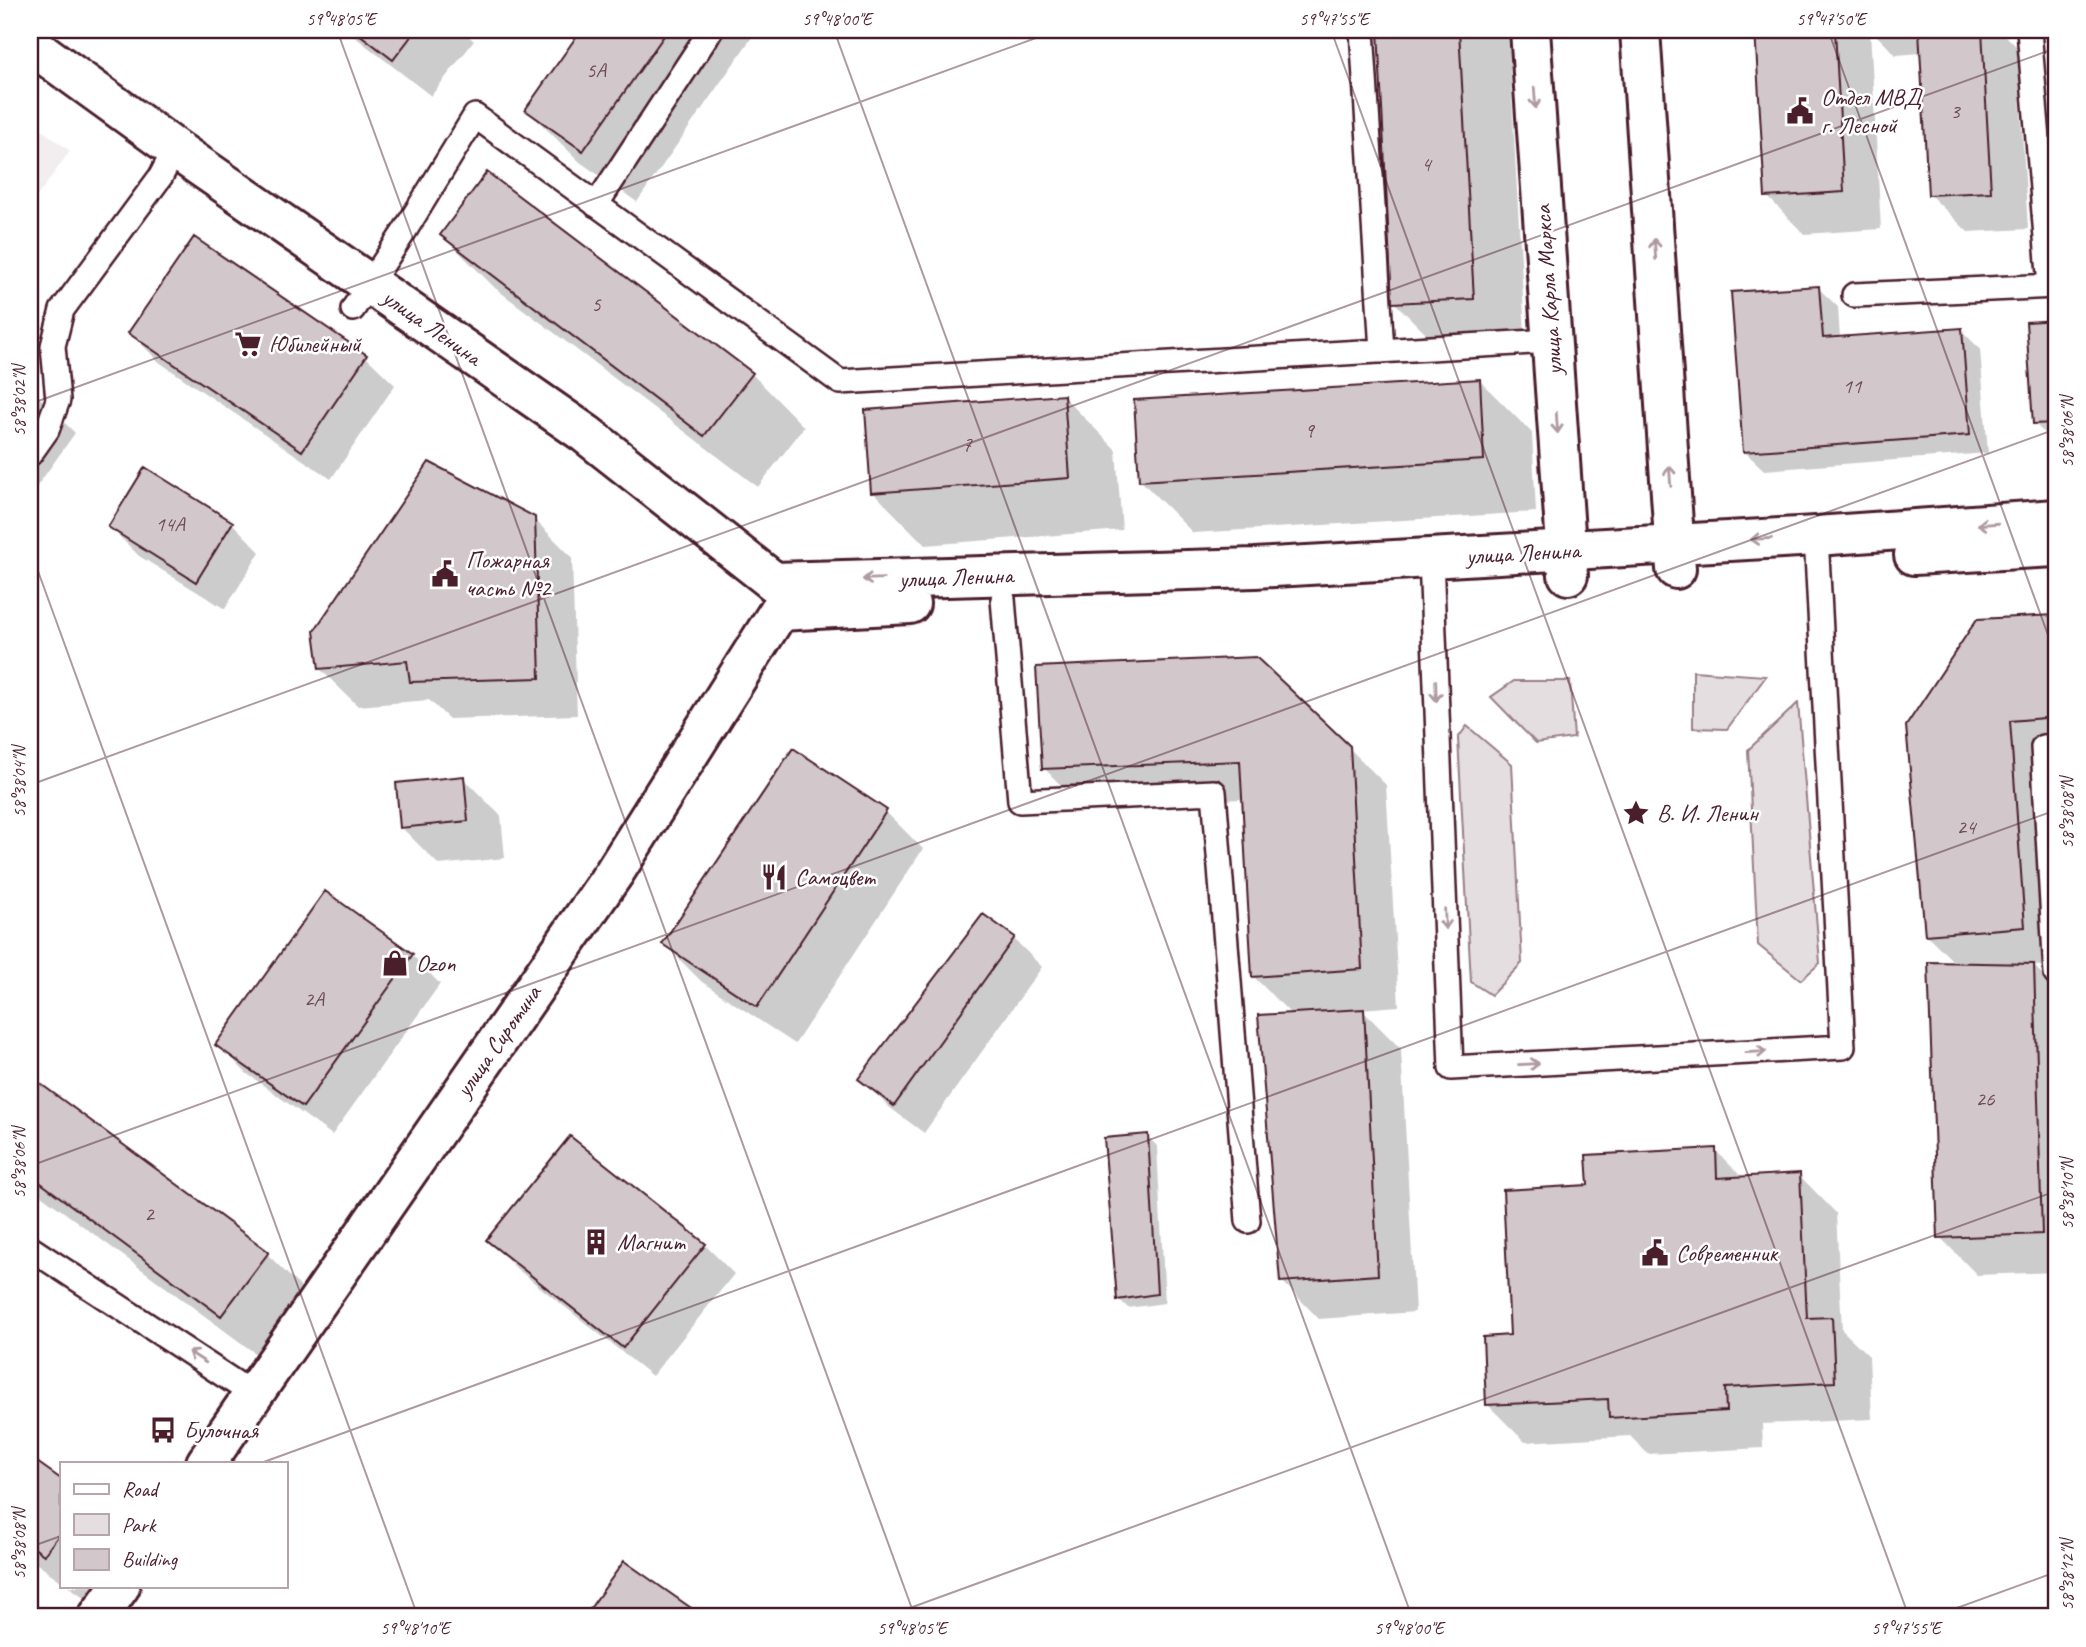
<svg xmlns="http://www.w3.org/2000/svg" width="2086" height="1647" viewBox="0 0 2086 1647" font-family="Caveat,sans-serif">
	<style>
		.built { fill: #f2eeef }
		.green { fill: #e5dee0; stroke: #987e86; stroke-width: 2 }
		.shadow { fill: #0003 }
		.building { fill: #d2c7cb; stroke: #4a1f2b; stroke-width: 2 }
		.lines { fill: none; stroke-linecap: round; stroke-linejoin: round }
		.lane-casing { stroke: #4a1f2b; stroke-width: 28 }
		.secondary-casing { stroke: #4a1f2b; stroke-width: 44 }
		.lane { stroke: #fff; stroke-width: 23 }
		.secondary { stroke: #fff; stroke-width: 38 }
		.oneway { stroke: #ae9aa0 }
		.ticks { fill: none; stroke: #4a1f2b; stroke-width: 2; stroke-opacity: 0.45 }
		.labels { text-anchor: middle; stroke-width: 5; stroke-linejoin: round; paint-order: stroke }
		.number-label { font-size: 21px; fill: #6c4953 }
		.poi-label { font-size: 24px; fill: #4a1f2b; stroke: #fff; text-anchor: start }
		.street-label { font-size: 24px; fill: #4a1f2b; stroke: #fff }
		.neatline { fill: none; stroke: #4a1f2b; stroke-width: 2.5 }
		.ticks-label { font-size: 18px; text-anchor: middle; fill: #4a1f2b }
	</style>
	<rect width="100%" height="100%" fill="#fff"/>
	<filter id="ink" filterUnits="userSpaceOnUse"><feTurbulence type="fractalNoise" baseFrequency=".0143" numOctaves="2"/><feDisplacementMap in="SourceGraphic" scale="14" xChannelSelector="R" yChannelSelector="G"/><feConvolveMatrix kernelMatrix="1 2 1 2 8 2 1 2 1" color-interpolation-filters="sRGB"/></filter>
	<g filter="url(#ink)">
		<!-- built -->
		<path class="built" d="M 30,121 L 70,151 L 30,206 Z"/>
		<!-- green -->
		<path class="green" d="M 1693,671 L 1766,676 L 1727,729 L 1693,728 Z
			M 1514,681 L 1570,681 L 1574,738 L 1536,743 L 1491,697 Z
			M 1798,703 L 1820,963 L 1801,980 L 1758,945 L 1748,750 Z
			M 1467,726 L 1512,764 L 1522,963 L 1491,995 L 1471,982 L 1458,738 Z"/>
		<!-- shadow -->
		<path class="shadow" d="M 346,30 L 462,30 L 474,41 L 431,96 Z
			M 583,30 L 757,30 L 637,202 L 580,162 L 527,110 Z
			M 1112,30 L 1267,30 L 1122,39 Z
			M 1379,30 L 1508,30 L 1526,351 L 1447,355 L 1394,302 Z
			M 1757,30 L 1870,30 L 1881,229 L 1804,234 L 1767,196 Z
			M 1871,30 L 2000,30 L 2017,47 L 2028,229 L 1968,232 L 1930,195 L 1922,53 L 1896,55 Z
			M 442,235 L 752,374 L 804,427 L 758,487 L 495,288 Z
			M 195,240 L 366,357 L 395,385 L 331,479 L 159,362 L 131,333 Z
			M 1818,288 L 1838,307 L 1840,339 L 1961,330 L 1980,349 L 1988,453 L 1764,470 L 1744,451 Z
			M 2056,322 L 2056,442 L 2054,443 L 2034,423 L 2028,324 Z
			M 1479,380 L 1532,433 L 1536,512 L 1193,533 L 1141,481 Z
			M 30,388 L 75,433 L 30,496 Z
			M 1064,397 L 1116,450 L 1122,530 L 925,545 L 873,492 Z
			M 534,519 L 572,557 L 577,715 L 449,719 L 429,700 L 358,706 L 320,669 Z
			M 232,523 L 260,552 L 225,609 L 139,556 L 110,527 Z
			M 2056,617 L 2056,758 L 2047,758 L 2056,965 L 2034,966 L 2056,988 L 2056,1272 L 1977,1275 L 1940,1237 L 1957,965 L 1926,934 L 1978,620 Z
			M 1348,747 L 1386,785 L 1399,1006 L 1361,1009 L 1401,1049 L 1415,1312 L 1319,1319 L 1282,1281 L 1292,1015 L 1254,977 L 1244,799 L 1081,806 L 1044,768 Z
			M 463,778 L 501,816 L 505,858 L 439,865 L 402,828 Z
			M 886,812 L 923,849 L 795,1044 L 702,982 L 664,944 Z
			M 1014,939 L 1042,967 L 924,1133 L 889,1107 L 861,1079 Z
			M 412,955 L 440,984 L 332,1135 L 246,1073 L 218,1044 Z
			M 30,1079 L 267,1254 L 320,1306 L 275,1368 L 30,1187 Z
			M 1147,1136 L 1157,1146 L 1165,1303 L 1128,1308 L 1119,1299 Z
			M 570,1138 L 705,1245 L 734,1274 L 652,1376 L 517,1269 L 489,1240 Z
			M 1715,1150 L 1743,1178 L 1799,1175 L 1836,1213 L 1842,1330 L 1869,1356 L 1872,1419 L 1762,1424 L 1763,1448 L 1648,1454 L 1630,1436 L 1525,1442 L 1487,1404 L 1512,1337 L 1590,1187 Z
			M 30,1459 L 61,1481 L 61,1581 L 30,1559 Z
			M 625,1564 L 701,1617 L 586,1617 Z
			M 68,1586 L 113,1586 L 98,1607 Z"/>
		<!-- building -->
		<path class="building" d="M 354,30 L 416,30 L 393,60 Z
			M 581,30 L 668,30 L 583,151 L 525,110 Z
			M 1378,30 L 1459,30 L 1474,299 L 1392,303 Z
			M 1755,30 L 1835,30 L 1844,192 L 1765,197 Z
			M 1919,30 L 1982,30 L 1991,192 L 1928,195 Z
			M 487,172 L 753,373 L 704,436 L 440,235 Z
			M 194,237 L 367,355 L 302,451 L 128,333 Z
			M 1819,286 L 1823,338 L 1962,328 L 1970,435 L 1743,452 L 1731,292 Z
			M 2056,320 L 2056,423 L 2033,424 L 2026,322 Z
			M 1480,379 L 1484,460 L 1139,481 L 1134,400 Z
			M 1064,395 L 1070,478 L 871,493 L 865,410 Z
			M 429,462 L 535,517 L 540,678 L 410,682 L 407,661 L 319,669 L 314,631 Z
			M 145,467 L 233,522 L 196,582 L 108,527 Z
			M 2056,615 L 2056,717 L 2010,721 L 2025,927 L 1925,935 L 1906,726 L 1977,619 Z
			M 1256,657 L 1350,746 L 1362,969 L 1252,977 L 1240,761 L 1042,769 L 1036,667 Z
			M 793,748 L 887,810 L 757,1007 L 662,944 Z
			M 464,776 L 468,821 L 400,828 L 396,783 Z
			M 325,891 L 413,954 L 303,1107 L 215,1045 Z
			M 983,914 L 1015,937 L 894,1106 L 858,1079 Z
			M 1928,962 L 2034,964 L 2042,1234 L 1938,1238 Z
			M 1364,1009 L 1378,1275 L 1280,1282 L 1258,1015 Z
			M 30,1076 L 269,1252 L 221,1316 L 30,1175 Z
			M 1148,1134 L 1157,1294 L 1117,1300 L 1104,1138 Z
			M 570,1136 L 706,1244 L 623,1348 L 486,1240 Z
			M 1716,1148 L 1717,1178 L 1800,1173 L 1807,1318 L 1832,1317 L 1835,1382 L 1725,1388 L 1726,1411 L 1609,1418 L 1608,1399 L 1486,1405 L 1483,1337 L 1510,1335 L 1503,1190 L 1588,1185 L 1586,1155 Z
			M 30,1457 L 61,1479 L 61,1532 L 44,1555 L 30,1545 Z
			M 624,1561 L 704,1617 L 584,1617 Z"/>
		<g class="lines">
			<!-- lane casing -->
			<g class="lane-casing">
				<path id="lane" d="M 1362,30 L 1382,351
					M 2029,30 L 2050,286
					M 596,205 L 711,30
					M 1854,295 L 2056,286
					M 353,309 L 404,232 L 475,116 L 840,382 L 1552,341
					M 30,454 L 47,430 L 58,400 L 53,346 L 62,310 L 161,176 L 175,149
					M 1431,558 L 1451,1068 L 1843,1047 L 1816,536
					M 1003,599 L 1020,801 L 1214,792 L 1248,1221
					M 2056,746 L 2043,747 L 2056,974
					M 30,1248 L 254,1395"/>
			</g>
			<!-- secondary casing -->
			<g class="secondary-casing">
				<path id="secondary" d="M 1530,30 L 1568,575
					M 1640,30 L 1676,569
					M 30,44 L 175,149 L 586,434 L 774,582 L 1255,568 L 1816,536 L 2056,519
					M 1914,555 L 2056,547
					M 779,611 L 910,604
					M 206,1463 L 614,873 L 779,611
					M 98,1617 L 120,1586"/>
			</g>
			<!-- lane -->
			<use href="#lane" class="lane"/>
			<!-- secondary -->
			<use href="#secondary" class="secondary"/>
		</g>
		<!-- one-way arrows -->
		<defs><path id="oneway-shaft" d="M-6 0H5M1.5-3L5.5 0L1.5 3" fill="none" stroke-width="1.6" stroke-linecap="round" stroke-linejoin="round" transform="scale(1.75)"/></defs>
		<g class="oneway">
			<use href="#oneway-shaft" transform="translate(1535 98) rotate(86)"/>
			<use href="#oneway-shaft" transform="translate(1655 249) rotate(-94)"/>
			<use href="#oneway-shaft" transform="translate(1557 423) rotate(86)"/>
			<use href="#oneway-shaft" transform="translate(1670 476) rotate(-94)"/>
			<use href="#oneway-shaft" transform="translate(1988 524) rotate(176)"/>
			<use href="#oneway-shaft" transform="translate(1761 539) rotate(177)"/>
			<use href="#oneway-shaft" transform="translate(873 579) rotate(178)"/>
			<use href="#oneway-shaft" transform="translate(1436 691) rotate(88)"/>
			<use href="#oneway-shaft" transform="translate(1445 919) rotate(88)"/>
			<use href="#oneway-shaft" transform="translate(1756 1052) rotate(-3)"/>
			<use href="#oneway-shaft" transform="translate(1529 1064) rotate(-3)"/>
			<use href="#oneway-shaft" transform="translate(197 1357) rotate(-147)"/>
		</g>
	</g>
	<!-- ticks -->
	<path class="ticks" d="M 337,30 L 915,1617M 834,30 L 1412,1617M 1331,30 L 1909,1617M 1828,30 L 2056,657M 30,404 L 1058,30M 30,549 L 418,1617M 30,785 L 2056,48M 30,1166 L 2056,429M 261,1463 L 2056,810M 30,1547 L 61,1536M 885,1617 L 2056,1191M 1932,1617 L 2056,1572"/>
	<!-- icons -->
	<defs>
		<g id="civic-bare" transform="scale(2.1)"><path d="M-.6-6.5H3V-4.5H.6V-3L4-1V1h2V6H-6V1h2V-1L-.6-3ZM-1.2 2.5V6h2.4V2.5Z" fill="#4a1f2b" stroke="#fff" stroke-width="2.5" paint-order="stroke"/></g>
		<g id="supermarket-bare" transform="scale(2.1)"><path d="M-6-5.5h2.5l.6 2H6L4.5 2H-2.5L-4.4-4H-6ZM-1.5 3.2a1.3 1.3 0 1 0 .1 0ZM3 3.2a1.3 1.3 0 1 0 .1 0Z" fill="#4a1f2b" stroke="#fff" stroke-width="2.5" paint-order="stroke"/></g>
		<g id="sight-bare" transform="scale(2.1)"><path d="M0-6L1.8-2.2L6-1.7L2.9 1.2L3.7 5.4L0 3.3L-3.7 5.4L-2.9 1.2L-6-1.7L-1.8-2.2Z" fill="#4a1f2b" stroke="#fff" stroke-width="2.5" paint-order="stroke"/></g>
		<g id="restaurant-bare" transform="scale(2.1)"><path d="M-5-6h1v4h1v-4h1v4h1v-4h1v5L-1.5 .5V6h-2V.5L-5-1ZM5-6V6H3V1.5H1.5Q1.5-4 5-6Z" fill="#4a1f2b" stroke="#fff" stroke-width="2.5" paint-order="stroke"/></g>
		<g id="shop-bare" transform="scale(2.1)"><path d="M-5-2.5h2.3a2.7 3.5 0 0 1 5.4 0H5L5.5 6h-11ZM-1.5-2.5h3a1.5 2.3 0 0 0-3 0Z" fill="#4a1f2b" stroke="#fff" stroke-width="2.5" paint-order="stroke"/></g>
		<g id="building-bare" transform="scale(2.1)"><path d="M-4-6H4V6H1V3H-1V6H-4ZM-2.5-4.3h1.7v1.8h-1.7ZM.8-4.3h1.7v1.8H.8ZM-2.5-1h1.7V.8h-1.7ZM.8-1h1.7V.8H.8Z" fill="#4a1f2b" stroke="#fff" stroke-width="2.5" paint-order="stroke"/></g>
		<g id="bus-bare" transform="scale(2.1)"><path d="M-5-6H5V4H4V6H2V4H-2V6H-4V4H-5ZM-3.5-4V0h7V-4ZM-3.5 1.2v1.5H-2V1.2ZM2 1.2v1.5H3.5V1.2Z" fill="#4a1f2b" stroke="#fff" stroke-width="2.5" paint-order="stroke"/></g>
	</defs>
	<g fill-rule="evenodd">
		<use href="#civic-bare" x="1800" y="111"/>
		<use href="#supermarket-bare" x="248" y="344"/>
		<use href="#civic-bare" x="445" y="574"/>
		<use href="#sight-bare" x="1636" y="813"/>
		<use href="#restaurant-bare" x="774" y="877"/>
		<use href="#shop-bare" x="395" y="963"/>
		<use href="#building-bare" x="596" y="1242"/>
		<use href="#civic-bare" x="1655" y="1253"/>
		<use href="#bus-bare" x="163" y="1430"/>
	</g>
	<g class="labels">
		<!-- number labels -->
		<g class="number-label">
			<text x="596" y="77">5А</text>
			<text x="1955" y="118">3</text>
			<text x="1426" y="171">4</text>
			<text x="596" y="311">5</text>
			<text x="1852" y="393">11</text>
			<text x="1309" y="437">9</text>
			<text x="967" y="451">7</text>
			<text x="170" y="531">14А</text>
			<text x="1966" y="834">24</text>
			<text x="314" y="1006">2А</text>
			<text x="1985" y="1106">26</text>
			<text x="149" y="1221">2</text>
		</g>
		<!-- poi labels -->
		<g class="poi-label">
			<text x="1821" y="105">Отдел МВД<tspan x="1821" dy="28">г. Лесной</tspan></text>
			<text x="269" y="352">Юбилейный</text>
			<text x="466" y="568">Пожарная<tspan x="466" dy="28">часть №2</tspan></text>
			<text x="1657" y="821">В. И. Ленин</text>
			<text x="795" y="885">Самоцвет</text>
			<text x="416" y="971">Ozon</text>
			<text x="617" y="1250">Магнит</text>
			<text x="1676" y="1261">Современник</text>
			<text x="184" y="1438">Булочная</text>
		</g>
		<!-- street labels -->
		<g class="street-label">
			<text transform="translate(1548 290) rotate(-94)" y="8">улица Карла Маркса</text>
			<text transform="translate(432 327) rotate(35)" y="8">улица Ленина</text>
			<text transform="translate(1523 553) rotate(-3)" y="8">улица Ленина</text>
			<text transform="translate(956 577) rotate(-2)" y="8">улица Ленина</text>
			<text transform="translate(498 1041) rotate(-55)" y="8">улица Сиротина</text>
		</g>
	</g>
	<!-- margin -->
	<rect width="2086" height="1647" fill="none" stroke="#fff" stroke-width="77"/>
	<!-- legend -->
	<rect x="60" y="1462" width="228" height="126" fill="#ffffff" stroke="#b7a5aa" stroke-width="2"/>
	<rect x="74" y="1484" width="35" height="10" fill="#ffffff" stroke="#b7a5aa" stroke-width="2"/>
	<text x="122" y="1496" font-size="21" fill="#4a1f2b">Road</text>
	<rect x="74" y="1514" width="35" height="21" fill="#e5dee0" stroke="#b7a5aa" stroke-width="2"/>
	<text x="122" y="1532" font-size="21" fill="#4a1f2b">Park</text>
	<rect x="74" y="1549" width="35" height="21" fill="#d2c7cb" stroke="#b7a5aa" stroke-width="2"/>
	<text x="122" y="1566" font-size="21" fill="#4a1f2b">Building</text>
	<rect x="38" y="38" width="2010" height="1570" class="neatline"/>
	<g class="ticks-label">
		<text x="341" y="25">59°48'05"E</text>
		<text x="837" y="25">59°48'00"E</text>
		<text x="1334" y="25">59°47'55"E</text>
		<text x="1831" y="25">59°47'50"E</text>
		<text transform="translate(19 401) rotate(-90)" y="6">58°38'02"N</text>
		<text transform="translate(2067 432) rotate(-90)" y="6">58°38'06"N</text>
		<text transform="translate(19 782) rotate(-90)" y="6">58°38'04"N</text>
		<text transform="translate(2067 813) rotate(-90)" y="6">58°38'08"N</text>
		<text transform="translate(19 1163) rotate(-90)" y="6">58°38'06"N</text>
		<text transform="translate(2067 1194) rotate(-90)" y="6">58°38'10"N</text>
		<text transform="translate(19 1544) rotate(-90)" y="6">58°38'08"N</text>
		<text transform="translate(2067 1575) rotate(-90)" y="6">58°38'12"N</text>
		<text x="415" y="1634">59°48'10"E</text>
		<text x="912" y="1634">59°48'05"E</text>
		<text x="1409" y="1634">59°48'00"E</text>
		<text x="1906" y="1634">59°47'55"E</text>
	</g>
</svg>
